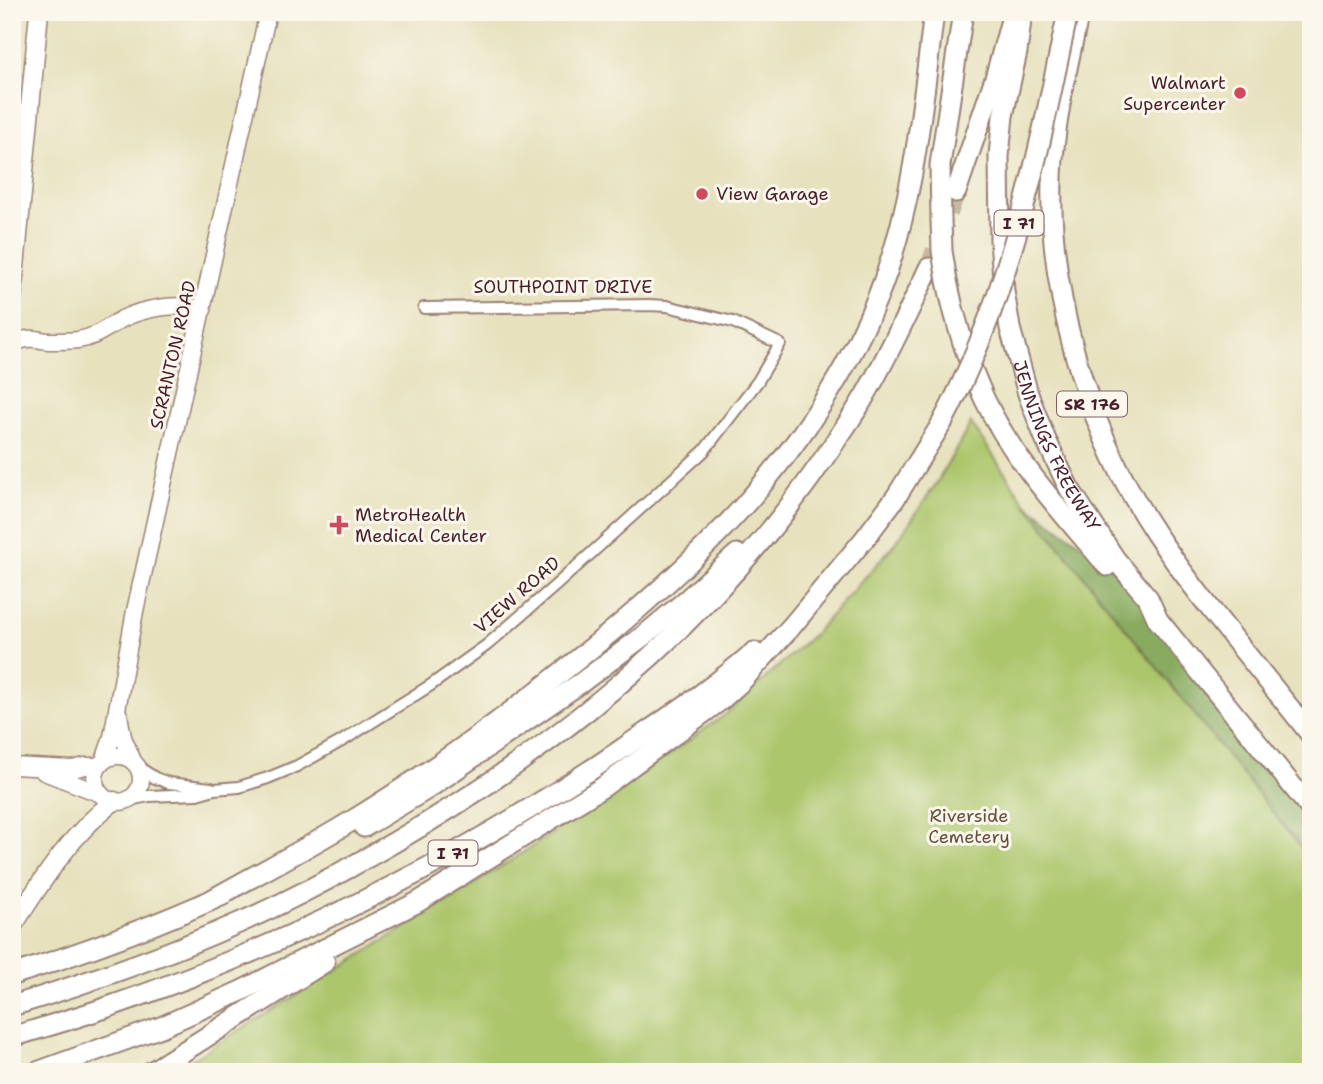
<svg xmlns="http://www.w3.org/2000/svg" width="1323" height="1084" viewBox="0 0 1323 1084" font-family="'Shantell Sans',sans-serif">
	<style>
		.green { fill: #acc66c; stroke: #7b724c; stroke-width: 2 }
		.forest { fill: #89ab60; stroke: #6a6546; stroke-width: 2 }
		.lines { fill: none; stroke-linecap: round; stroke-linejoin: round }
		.highway-tunnel { stroke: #c8baa1; stroke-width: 19; stroke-dasharray: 19 10; stroke-linecap: butt }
		.street-casing { stroke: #988074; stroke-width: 14 }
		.secondary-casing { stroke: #988074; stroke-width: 19 }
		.primary-casing { stroke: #988074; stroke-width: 21 }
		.highway-casing { stroke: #988074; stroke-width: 23 }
		.street { stroke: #fff; stroke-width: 10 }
		.secondary { stroke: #fff; stroke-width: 16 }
		.primary { stroke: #fff; stroke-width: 18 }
		.highway { stroke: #fff; stroke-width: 19 }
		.highway-bridge-casing { stroke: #988074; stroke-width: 23; stroke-linecap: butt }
		.highway-bridge { stroke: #fff; stroke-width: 19 }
		.poi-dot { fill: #d1495b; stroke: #fbf7ec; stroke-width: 2.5 }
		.labels { text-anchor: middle; stroke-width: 6; stroke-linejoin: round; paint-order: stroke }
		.shield { fill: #fbf7ec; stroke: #7f6065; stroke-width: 2 }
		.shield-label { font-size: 16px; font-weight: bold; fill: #4a1f2b }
		.poi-label { font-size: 18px; fill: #4a1f2b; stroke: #fbf7ec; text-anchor: start }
		.street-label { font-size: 18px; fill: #4a1f2b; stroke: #fbf7ec }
		.park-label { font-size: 18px; fill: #67513e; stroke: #fbf7ec }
	</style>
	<rect width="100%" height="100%" fill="#fbf7ec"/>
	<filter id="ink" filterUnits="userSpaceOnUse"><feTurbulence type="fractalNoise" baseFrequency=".0143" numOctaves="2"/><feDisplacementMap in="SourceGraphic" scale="14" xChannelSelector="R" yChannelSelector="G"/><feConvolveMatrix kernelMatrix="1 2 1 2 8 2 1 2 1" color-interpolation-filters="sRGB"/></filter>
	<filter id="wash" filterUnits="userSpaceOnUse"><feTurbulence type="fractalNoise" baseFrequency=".00686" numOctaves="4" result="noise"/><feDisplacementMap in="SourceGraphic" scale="28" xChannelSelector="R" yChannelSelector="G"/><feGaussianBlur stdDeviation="1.57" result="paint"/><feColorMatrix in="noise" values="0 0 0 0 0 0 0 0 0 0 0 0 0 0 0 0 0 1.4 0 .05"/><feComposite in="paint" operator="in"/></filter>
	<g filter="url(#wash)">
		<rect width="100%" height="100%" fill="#e7e1be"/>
		<!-- green -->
		<path class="green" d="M 12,12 L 21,12 L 12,109 Z
			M 971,423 L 1026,504 L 1311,860 L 1311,1072 L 172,1072 L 456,896 L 628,784 L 726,714 L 816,632 L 895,544 L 938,481 Z"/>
		<!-- forest -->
		<path class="forest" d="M 1026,504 L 1103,560 L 1158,620 L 1311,808 L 1311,860 Z"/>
	</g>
	<g filter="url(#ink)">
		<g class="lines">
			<!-- highway-tunnel -->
			<path class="highway-tunnel" d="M 929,268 L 956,192"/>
			<!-- street casing -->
			<g class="street-casing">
				<path id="street" d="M 138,767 L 155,778 L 169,783 L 211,788
					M 129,800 L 149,796 L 197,794 L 214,789 L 239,787 L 268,778 L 297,766 L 342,741 L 431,685 L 487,645 L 555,586 L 704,451 L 758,381 L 780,344 L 733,322 L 667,306 L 649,305 L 424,308"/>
			</g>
			<!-- secondary casing -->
			<g class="secondary-casing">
				<path id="secondary" d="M 12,344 C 17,342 23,339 28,339 C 35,338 43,341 50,341 C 59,341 69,341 78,340 C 97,337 106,328 122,319 C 144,308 179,302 203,310
					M 119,715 L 123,737 L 133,761
					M95 779a23 23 0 1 1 46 0a23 23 0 1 1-46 0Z
					M 104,761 L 112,737 L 135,611 L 268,12
					M 12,766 L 73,769 L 85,766 L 99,766
					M 44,772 L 101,794"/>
			</g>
			<!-- primary casing -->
			<g class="primary-casing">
				<path id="primary" d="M 12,299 L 39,12
					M 12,927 C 42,881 70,835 114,801"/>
			</g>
			<!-- highway casing -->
			<g class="highway-casing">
				<g id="highway">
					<path id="s1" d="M 1022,12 L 1017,52 L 1003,116 L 999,156 L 1000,240 L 1004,291 L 1010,328 L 1028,394 L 1045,438 L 1069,488 L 1115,559 L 1148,598 L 1158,620 L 1311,809"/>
					<path d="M 1079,12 C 1069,60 1057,109 1053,158 C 1044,284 1086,429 1156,534 C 1203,604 1259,668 1311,735"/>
					<path d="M 956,192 L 996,75 L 1011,20"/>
					<path d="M 941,220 L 940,165 L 963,12"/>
					<path d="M 947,281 C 955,321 967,360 984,398 C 1013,460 1063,513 1107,566"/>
					<path d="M 364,827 L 429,788 L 582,682 L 642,637 L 684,602 L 737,554"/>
					<path d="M 213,899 C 257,874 302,851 345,825 C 419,780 490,729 558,675 C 689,572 815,454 878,296 C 914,206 922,108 934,12"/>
					<path d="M 12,975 C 84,952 155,926 223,895"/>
					<path d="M 12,1006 C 90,982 167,955 241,922 C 294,899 344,871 393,843 C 567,742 721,614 833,445 C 843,430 854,415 863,399 C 888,357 908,312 929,268"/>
					<path d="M 12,1037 C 44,1027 76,1018 108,1007 C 289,945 464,857 622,749 C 667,718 713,688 754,652"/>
					<path d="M 37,1072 L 161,1027 L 241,991 L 418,902 L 603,787 L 721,700 L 741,682 L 791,627 L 866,537 L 896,497 L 942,423"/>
					<path d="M 151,1072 L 325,962"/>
				</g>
			</g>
			<!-- street -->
			<use href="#street" class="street"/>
			<!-- secondary -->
			<use href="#secondary" class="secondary"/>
			<!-- primary -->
			<use href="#primary" class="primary"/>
			<!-- highway -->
			<use href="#highway" class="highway"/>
			<!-- highway-bridge casing -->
			<g class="highway-bridge-casing">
				<path id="highway-bridge" d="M 941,220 L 942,251 L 947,281
					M 942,423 C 1010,296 1039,152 1068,12"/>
			</g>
			<!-- highway-bridge -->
			<use href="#highway-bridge" class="highway-bridge"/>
		</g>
	</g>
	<!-- markers -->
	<g class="poi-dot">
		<circle cx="1240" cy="93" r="7"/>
		<circle cx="702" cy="194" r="7"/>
		<path d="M335.5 514.5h7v7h7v7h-7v7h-7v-7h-7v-7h7z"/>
	</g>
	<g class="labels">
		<!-- shield labels -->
		<g class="shield">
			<rect x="994.5" y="210.5" width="49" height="25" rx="5"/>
			<rect x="1057" y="391.5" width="70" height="25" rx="5"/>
			<rect x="428.5" y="840.5" width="49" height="25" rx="5"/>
		</g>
		<g class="shield-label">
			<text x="1019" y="229">I 71</text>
			<text x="1092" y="410">SR 176</text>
			<text x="453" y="859">I 71</text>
		</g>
		<!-- poi labels -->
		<g class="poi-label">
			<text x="1226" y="89" text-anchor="end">Walmart<tspan x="1226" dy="21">Supercenter</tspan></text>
			<text x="716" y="200">View Garage</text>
			<text x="355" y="521">MetroHealth<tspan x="355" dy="21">Medical Center</tspan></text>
		</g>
		<!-- street labels -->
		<g class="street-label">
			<text x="563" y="293">SOUTHPOINT DRIVE</text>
			<text transform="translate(173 355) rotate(-77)" y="6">SCRANTON ROAD</text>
			<text dy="6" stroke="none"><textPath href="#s1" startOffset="446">JENNINGS FREEWAY</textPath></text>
			<text transform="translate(517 595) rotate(-41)" y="6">VIEW ROAD</text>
		</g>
		<!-- park labels -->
		<g class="park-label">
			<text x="969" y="822">Riverside<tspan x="969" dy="21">Cemetery</tspan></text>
		</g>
	</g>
	<!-- margin -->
	<rect width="1323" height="1084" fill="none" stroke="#fbf7ec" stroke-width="42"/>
</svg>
